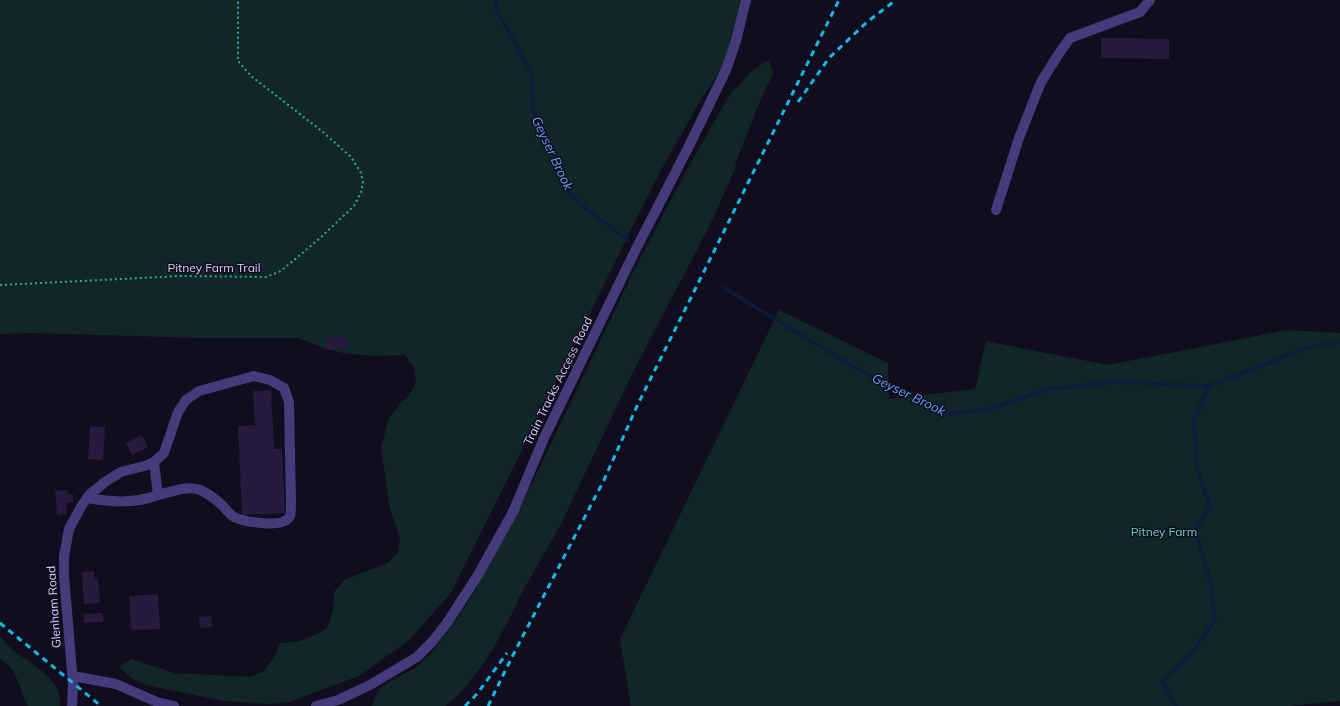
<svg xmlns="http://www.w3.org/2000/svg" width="1340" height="706" viewBox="0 0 1340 706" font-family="Mulish,sans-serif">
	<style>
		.green { fill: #112627 }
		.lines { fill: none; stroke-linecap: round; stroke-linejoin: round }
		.stream { stroke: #0e1b3c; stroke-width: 3.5 }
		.building { fill: #251b3d }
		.path { stroke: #35a3a8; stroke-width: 2; stroke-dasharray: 2 3; stroke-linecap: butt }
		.minor { stroke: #443c7a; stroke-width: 10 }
		.rail { stroke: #10bae6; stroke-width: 3; stroke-dasharray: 6 5; stroke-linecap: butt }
		.labels { text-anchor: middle; stroke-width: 3; stroke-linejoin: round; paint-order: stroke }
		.street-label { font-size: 12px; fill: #d8cefc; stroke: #120d1e }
		.park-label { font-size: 12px; fill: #60d6c5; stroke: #120d1e }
		.water-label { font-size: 13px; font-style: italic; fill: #63a2f4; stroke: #120d1e }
	</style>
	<rect width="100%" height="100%" fill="#120d1e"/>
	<!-- green -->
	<path class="green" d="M 0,0 L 748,0 L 732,54 L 703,96 L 660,172 L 451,593 L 409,640 L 359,676 L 289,702 L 272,704 L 223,701 L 146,685 L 131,678 L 119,667 L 131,659 L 174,673 L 250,677 L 264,671 L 274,658 L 280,643 C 300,643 310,638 327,628 L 333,611 L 334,592 L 344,580 L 388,563 L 398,552 L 400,538 L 390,509 L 381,447 L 389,418 L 399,405 L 409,395 L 416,383 L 414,368 L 405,355 L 373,356 L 343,353 L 326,349 L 298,338 L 201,338 L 30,333 L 0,334 Z
		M 769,60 L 773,74 L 760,101 L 736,162 L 735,169 L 709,227 L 634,370 L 561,524 L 521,594 L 512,614 L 494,647 L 482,666 L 461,692 L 446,706 L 372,706 L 378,690 L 390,681 L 417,667 L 433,651 L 457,619 L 476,589 L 523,502 L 636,266 L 690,164 L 729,96 L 750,73 L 763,63 Z
		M 779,310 L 888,363 L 889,399 L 975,389 L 986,341 L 1108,365 L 1287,330 L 1340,333 L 1340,701 L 1288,706 L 631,706 L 620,639 Z
		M 0,636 C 4,641 8,646 13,650 C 30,664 64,679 60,706 L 28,706 C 19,690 18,668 0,659 Z"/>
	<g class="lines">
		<!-- stream -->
		<path class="stream" d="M 495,0 L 497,12 L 518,47 L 532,76 L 533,110 L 560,164 L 570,193 L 590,212 L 628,240
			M 724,288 L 857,369 L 947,414 L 989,409 L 1049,389 L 1113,382 L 1209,386 L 1306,348 L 1340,342
			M 1176,706 L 1162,682 L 1190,655 L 1215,620 L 1211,585 L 1195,530 L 1210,507 L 1197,468 L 1194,420 L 1209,386"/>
	</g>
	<!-- building -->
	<path class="building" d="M 1101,38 L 1169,39 L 1169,59 L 1101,58 Z
		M 347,336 L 348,348 L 326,350 L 325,337 Z
		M 271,390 L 274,449 L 282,449 L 285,513 L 242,515 L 238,426 L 255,425 L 253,391 Z
		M 90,426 L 105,427 L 103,460 L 88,459 Z
		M 142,435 L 148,447 L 132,455 L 126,443 Z
		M 67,490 L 68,494 L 73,494 L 73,502 L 66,503 L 67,514 L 57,515 L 55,491 Z
		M 94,571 L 94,579 L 98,579 L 100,603 L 84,604 L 82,572 Z
		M 158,594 L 160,629 L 131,630 L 129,596 Z
		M 103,613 L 103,622 L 84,623 L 84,614 Z
		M 211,616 L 212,627 L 200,628 L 199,617 Z"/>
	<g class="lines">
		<!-- path -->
		<path class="path" d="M 0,285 L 181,276 L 266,277 L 281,271 L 319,239 L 354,206 L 361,192 L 363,183 L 361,173 L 351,157 L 323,132 L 251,76 L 238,61 L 238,0"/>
		<!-- minor -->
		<path class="minor" d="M 996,210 L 1019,138 L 1041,82 L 1058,55 L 1070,38 L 1140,12 L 1150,0
			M 87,498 C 111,502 134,504 158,495 L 154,462
			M 73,676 L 116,684 L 157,702 L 174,706
			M 72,706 L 73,683 L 64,576 L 64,556 L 69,529 L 82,505 L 89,495 L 105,482 L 121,472 L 148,465 L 154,462 L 164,453 L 178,412 L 186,400 L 199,391 L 254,376 L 270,380 L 284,388 L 289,402 L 291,504 C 291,507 291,513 290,516 C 284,529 245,522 234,517 C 229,514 225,508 221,504 C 215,499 208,493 200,490 C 187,485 171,492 158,495
			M 316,706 L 338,700 L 370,685 L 417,657 L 432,642 L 447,623 L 478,575 L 513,512 L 544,438 L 636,249 L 689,146 L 726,70 L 736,41 L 746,0"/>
		<!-- rail -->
		<path class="rail" d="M 798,102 L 829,58 L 867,22 L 896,0
			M 0,623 L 101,706
			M 465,706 L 477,694 L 507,653
			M 488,706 L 512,657 L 604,480 L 638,404 L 839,0"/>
	</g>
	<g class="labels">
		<!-- street labels -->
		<g class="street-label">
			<text x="214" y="272">Pitney Farm Trail</text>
			<text transform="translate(558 381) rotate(-64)" y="4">Train Tracks Access Road</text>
			<text transform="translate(54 607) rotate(-94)" y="4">Glenham Road</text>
		</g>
		<!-- park labels -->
		<g class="park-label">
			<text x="1164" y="536">Pitney Farm</text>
		</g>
		<!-- water labels -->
		<g class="water-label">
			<text transform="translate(553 153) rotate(65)" y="5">Geyser Brook</text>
			<text transform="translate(909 394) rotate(26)" y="5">Geyser Brook</text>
		</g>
	</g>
</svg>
